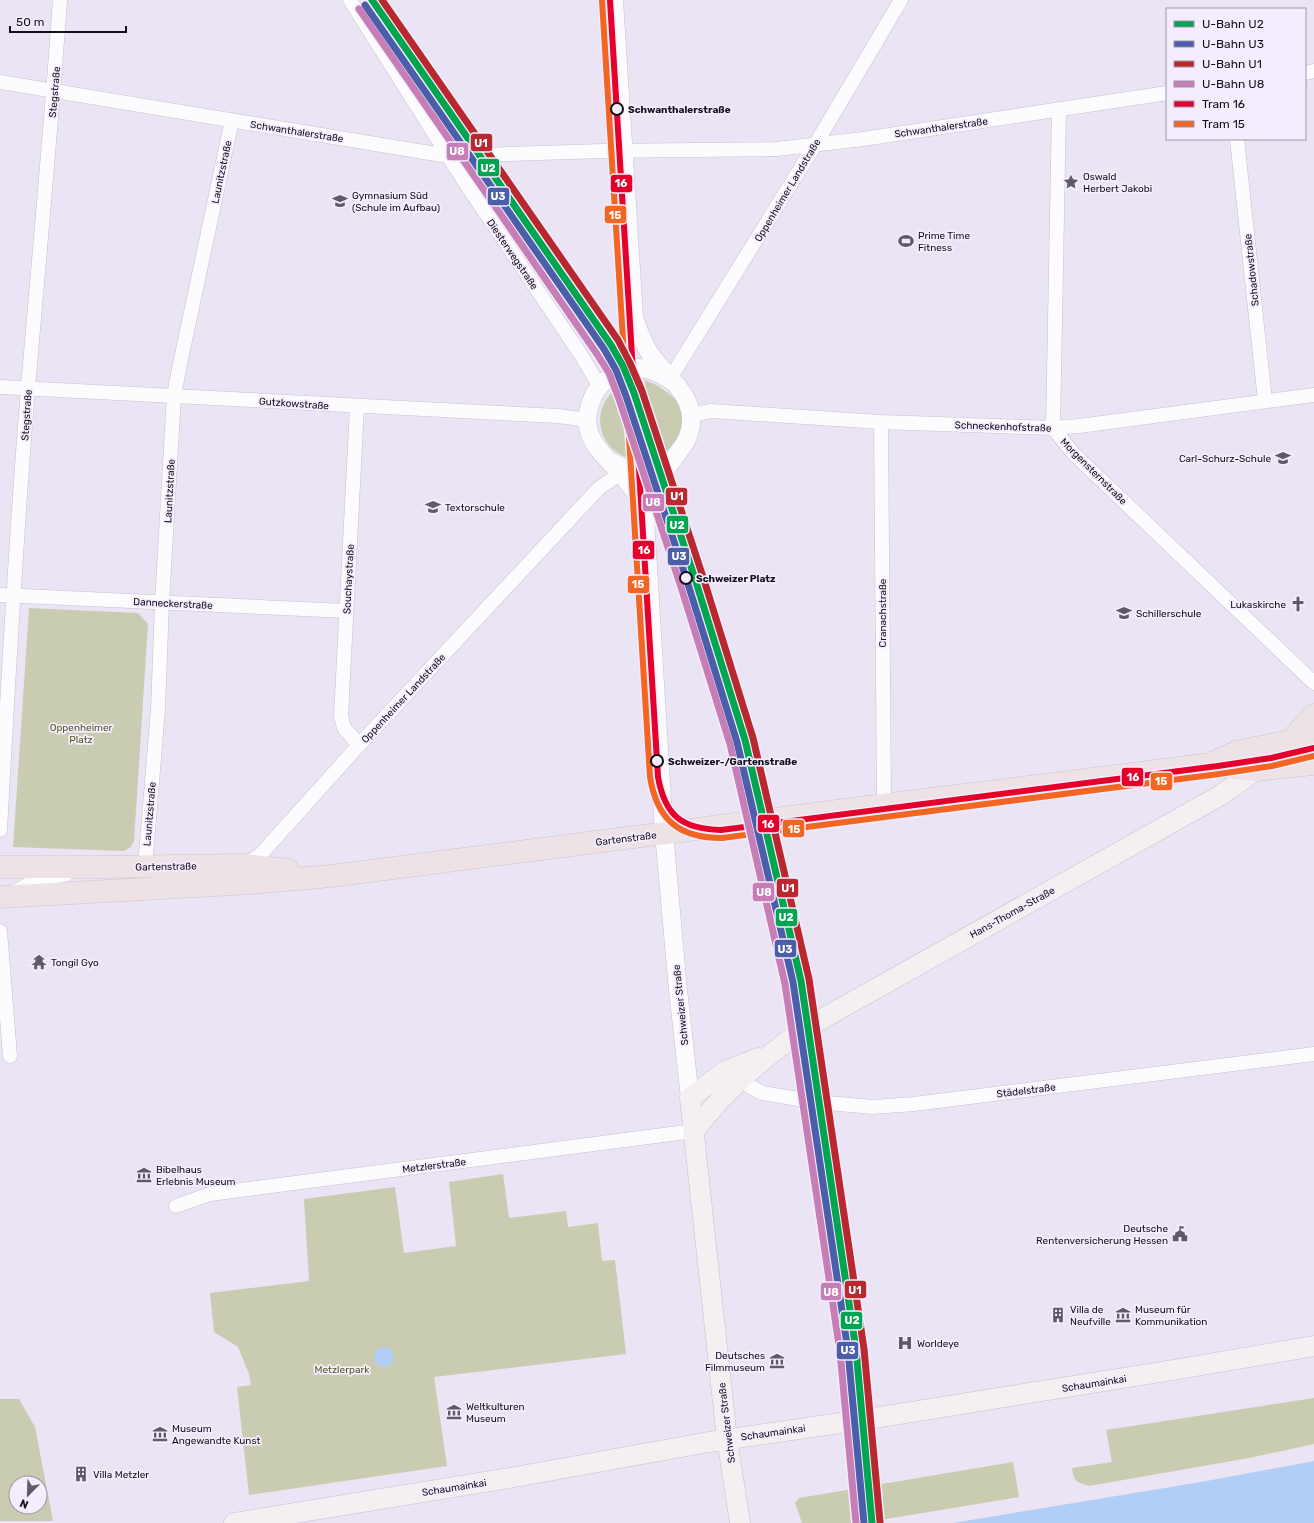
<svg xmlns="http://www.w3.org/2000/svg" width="1314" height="1523" viewBox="0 0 1314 1523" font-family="Rubik,sans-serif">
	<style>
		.green { fill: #c9ccb0; fill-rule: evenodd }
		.water { fill: #b2cef7 }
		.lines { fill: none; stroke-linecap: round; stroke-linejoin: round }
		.minor-casing { stroke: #c7c1ce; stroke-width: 15 }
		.tertiary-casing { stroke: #c7c1ce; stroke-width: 19 }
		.secondary-casing { stroke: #c7c1ce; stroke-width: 21 }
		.primary-casing { stroke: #c9c5cd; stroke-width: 23 }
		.minor { stroke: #fcfbfd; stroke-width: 14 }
		.tertiary { stroke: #fcfbfd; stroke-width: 18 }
		.secondary { stroke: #f4eff1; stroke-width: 20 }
		.primary { stroke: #ede2e6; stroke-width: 22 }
		.tram-1-casing { stroke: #f5edff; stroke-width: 9 }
		.tram-2-casing { stroke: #f5edff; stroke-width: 9 }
		.tram-1 { stroke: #e4002b; stroke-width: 6 }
		.tram-2 { stroke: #f26522; stroke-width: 6 }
		.metro-1-casing { stroke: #f5edff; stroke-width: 10 }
		.metro-2-casing { stroke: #f5edff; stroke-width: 10 }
		.metro-3-casing { stroke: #f5edff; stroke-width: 10 }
		.metro-4-casing { stroke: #f5edff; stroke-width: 10 }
		.metro-1 { stroke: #00a54f; stroke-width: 7 }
		.metro-2 { stroke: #4a5eaa; stroke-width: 7 }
		.metro-3 { stroke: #b8282e; stroke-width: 7 }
		.metro-4 { stroke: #c77db5; stroke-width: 7 }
		.stop-dot { fill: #f5edff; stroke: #130f19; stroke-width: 2 }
		.labels { text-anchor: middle; stroke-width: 3.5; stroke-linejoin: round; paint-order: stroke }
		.street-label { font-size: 10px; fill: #130f19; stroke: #f5edff }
		.stop-label { font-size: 10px; font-weight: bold; fill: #130f19; stroke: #f5edff; text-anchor: start }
		.poi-label { font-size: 10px; fill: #130f19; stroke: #f5edff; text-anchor: start }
		.park-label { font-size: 10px; fill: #545d21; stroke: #f5edff }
		.line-badge { stroke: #f5edff; stroke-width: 1.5 }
		.badge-label { font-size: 11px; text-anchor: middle; font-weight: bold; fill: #fff }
	</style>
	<rect width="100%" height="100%" fill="#ebe4f4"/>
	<!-- green -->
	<path class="green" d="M 630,380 L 635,460 C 591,450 588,398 630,380 Z
		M 645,380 C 661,386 690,404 684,425 C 683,429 680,433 678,436 C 672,449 662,457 648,459 Z
		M 29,608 L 138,613 L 148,624 L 134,841 L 131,847 L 124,851 L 13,847 Z
		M 503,1174 L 509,1218 L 566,1211 L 568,1227 L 598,1223 L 602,1261 L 615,1260 L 626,1354 L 434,1377 L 447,1466 L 249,1495 L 237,1387 L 251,1385 L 249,1374 L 238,1347 L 214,1332 L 210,1293 L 309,1281 L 304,1199 L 395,1187 L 404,1253 L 456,1246 L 449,1182 Z
		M 1314,1398 L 1314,1444 L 1249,1458 L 1089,1486 C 1076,1482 1074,1482 1072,1468 L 1112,1462 L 1106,1430 Z
		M 0,1399 L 19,1399 L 35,1427 L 53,1521 L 0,1521 ZM 16,1483 L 40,1483 L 40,1507 L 16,1507 Z
		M 1013,1462 L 1019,1497 L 862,1523 L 802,1523 L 795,1503 L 799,1498 Z"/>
	<!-- water -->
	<path class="water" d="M374 1357a10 10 0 1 1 20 0a10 10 0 1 1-20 0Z
		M 1314,1461 L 1314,1523 L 953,1523 L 1201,1482 Z"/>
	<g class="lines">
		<!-- minor casing -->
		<g class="minor-casing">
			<path id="minor" d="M 350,0 L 466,184 L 581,355 L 600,387
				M 1305,73 L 1314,71
				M 0,82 L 448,156 L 602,151 L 777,149 L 863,139 L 1167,93
				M 1059,109 L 1053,428 L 1073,453 L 1314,683
				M 1237,139 L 1265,401
				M 671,377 L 815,145 L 901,0
				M 0,387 L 558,416 L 588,420
				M 357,407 L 341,716 L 344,728 L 359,745
				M 690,415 L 711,411 L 881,422 L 1053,428 L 1079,426 L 1314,395
				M 881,422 L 884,805
				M 0,595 L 346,611
				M 0,830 C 8,682 16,535 28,388 C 39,258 51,129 60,0
				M 243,866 L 261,854 L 359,745 L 599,488 L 620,474
				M 145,867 L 158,709 L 162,603 L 174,395 L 180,364 L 232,120
				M 11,894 L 31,883 L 67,874
				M 0,931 L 10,1056
				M 740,1081 L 762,1093 L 816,1102 L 873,1107 L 914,1104 L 1314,1054
				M 176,1206 L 210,1194 L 694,1131"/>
		</g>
		<!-- tertiary casing -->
		<g class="tertiary-casing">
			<path id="tertiary" d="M 634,318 C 638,329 642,341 649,352 C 666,379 704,399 687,439 C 681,451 671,460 664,472 C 655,486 650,501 645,517
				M 609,378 L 630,339 L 634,317 L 614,0
				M 678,386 C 663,373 645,364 625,370 C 611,374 599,384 593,397 C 572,443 615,459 634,491 C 639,499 641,508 645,517 L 664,833 L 678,990 L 690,1098
				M 612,462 C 631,475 653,472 672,459"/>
		</g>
		<!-- secondary casing -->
		<g class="secondary-casing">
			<path id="secondary" d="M 694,1131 C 724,1091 763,1058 804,1029 L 1221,795 L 1256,770 L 1290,741
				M 234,1523 L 515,1477 L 709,1442 L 868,1419 L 1167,1371 L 1314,1346
				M 740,1523 L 727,1439 L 690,1098 L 725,1071 L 758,1058"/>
		</g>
		<!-- primary casing -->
		<g class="primary-casing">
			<path id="primary" d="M 1314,734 L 1311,743 L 1314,750
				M 1208,765 L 1236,752 L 1290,741 L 1314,715
				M 0,867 L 102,867 L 245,865 L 288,870
				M 0,897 L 251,883 L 331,876 L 884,805 L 1204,765 L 1256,770 L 1314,764"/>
		</g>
		<!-- minor -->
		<use href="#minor" class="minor"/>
		<!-- tertiary -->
		<use href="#tertiary" class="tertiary"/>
		<!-- secondary -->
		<use href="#secondary" class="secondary"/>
		<!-- primary -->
		<use href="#primary" class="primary"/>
		<!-- tram-1 casing -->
		<g class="tram-1-casing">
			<path id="tram-1" d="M 610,0 L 658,777 C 665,816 682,829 721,830 L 1218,766 L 1271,758 L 1314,748"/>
		</g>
		<!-- tram-2 casing -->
		<g class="tram-2-casing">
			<path id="tram-2" d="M 602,0 L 650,777 C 657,820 679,838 722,838 L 1219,774 L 1272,766 L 1314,756"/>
		</g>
		<!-- tram-1 -->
		<use href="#tram-1" class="tram-1"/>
		<!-- tram-2 -->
		<use href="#tram-2" class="tram-2"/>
		<!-- metro-1 casing -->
		<g class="metro-1-casing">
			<path id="metro-1" d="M 372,0 L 611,345 L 623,366 L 634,393 L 696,582 L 745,740 L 801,981 L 856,1350 L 872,1523"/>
		</g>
		<!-- metro-2 casing -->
		<g class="metro-2-casing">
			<path id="metro-2" d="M 365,5 L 604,349 L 616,370 L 626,396 L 688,584 L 737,742 L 793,982 L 848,1351 L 864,1523"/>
		</g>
		<!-- metro-3 casing -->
		<g class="metro-3-casing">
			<path id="metro-3" d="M 382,0 L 618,340 L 630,363 L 642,391 L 704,580 L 753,738 L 809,979 L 864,1349 L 880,1522"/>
		</g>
		<!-- metro-4 casing -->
		<g class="metro-4-casing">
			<path id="metro-4" d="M 359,9 L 597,354 L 609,373 L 619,399 L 681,587 L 730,744 L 785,984 L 840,1352 L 856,1523"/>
		</g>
		<!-- metro-1 -->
		<use href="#metro-1" class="metro-1"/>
		<!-- metro-2 -->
		<use href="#metro-2" class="metro-2"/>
		<!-- metro-3 -->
		<use href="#metro-3" class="metro-3"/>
		<!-- metro-4 -->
		<use href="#metro-4" class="metro-4"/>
	</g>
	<!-- icons -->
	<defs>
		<g id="sight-bare" transform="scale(1.2)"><path d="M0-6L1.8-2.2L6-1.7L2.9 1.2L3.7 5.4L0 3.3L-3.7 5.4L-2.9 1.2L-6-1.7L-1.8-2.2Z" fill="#5f5a66" stroke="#f5edff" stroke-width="2.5" paint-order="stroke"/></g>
		<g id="school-bare" transform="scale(1.2)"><path d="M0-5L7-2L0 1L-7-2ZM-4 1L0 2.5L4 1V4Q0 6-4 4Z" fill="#5f5a66" stroke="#f5edff" stroke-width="2.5" paint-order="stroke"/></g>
		<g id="stadium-bare" transform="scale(1.2)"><path d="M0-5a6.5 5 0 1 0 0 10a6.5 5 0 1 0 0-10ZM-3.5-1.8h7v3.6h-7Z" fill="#5f5a66" stroke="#f5edff" stroke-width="2.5" paint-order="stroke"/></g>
		<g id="church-bare" transform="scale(1.2)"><path d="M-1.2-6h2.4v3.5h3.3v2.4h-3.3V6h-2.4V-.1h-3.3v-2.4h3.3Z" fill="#5f5a66" stroke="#f5edff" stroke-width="2.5" paint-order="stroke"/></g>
		<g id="temple-bare" transform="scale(1.2)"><path d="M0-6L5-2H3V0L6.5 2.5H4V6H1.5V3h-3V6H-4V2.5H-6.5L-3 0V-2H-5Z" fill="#5f5a66" stroke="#f5edff" stroke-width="2.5" paint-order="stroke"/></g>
		<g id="museum-bare" transform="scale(1.2)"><path d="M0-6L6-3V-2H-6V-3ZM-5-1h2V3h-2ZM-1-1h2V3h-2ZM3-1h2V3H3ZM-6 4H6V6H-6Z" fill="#5f5a66" stroke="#f5edff" stroke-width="2.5" paint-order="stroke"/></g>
		<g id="civic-bare" transform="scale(1.2)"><path d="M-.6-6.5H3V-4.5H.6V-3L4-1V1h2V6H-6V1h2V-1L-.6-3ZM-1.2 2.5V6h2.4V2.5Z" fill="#5f5a66" stroke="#f5edff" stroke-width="2.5" paint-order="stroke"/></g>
		<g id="building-bare" transform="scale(1.2)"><path d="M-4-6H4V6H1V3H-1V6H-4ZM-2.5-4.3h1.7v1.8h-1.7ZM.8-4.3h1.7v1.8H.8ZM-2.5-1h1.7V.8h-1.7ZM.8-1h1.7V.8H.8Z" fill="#5f5a66" stroke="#f5edff" stroke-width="2.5" paint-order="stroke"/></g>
		<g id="hospital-bare" transform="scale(1.2)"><path d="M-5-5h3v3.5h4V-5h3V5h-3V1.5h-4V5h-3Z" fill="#5f5a66" stroke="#f5edff" stroke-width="2.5" paint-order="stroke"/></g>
	</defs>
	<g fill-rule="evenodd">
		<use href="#sight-bare" x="1071" y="182"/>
		<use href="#school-bare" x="340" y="201"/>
		<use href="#stadium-bare" x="906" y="241"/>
		<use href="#school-bare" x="1283" y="458"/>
		<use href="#school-bare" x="433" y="507"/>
		<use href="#church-bare" x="1298" y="604"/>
		<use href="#school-bare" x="1124" y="613"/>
		<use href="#temple-bare" x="39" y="962"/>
		<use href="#museum-bare" x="144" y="1175"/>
		<use href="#civic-bare" x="1180" y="1234"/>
		<use href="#building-bare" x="1058" y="1315"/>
		<use href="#museum-bare" x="1123" y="1315"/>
		<use href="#hospital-bare" x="905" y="1343"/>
		<use href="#museum-bare" x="777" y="1361"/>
		<use href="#museum-bare" x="454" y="1412"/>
		<use href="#museum-bare" x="160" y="1434"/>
		<use href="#building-bare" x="81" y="1474"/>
	</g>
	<!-- markers -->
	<g class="stop-dot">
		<circle cx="617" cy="109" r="6"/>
		<circle cx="686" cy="578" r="6"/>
		<circle cx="657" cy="761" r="6"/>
	</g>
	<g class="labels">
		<!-- street labels -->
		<g class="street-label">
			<text transform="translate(54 92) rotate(-85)" y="4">Stegstraße</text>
			<text transform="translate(941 127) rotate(-8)" y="4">Schwanthalerstraße</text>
			<text transform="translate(297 131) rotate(9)" y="4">Schwanthalerstraße</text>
			<text transform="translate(221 172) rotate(-78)" y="4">Launitzstraße</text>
			<text transform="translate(787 190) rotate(-59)" y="4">Oppenheimer Landstraße</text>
			<text transform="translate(513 254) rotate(56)" y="4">Diesterwegstraße</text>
			<text transform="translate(1251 270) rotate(-96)" y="4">Schadowstraße</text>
			<text transform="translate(294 403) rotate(4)" y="4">Gutzkowstraße</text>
			<text transform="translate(26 415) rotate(-86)" y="4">Stegstraße</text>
			<text transform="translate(1003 426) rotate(2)" y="4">Schneckenhofstraße</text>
			<text transform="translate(1094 471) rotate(45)" y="4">Morgensternstraße</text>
			<text transform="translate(169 491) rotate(-87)" y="4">Launitzstraße</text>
			<text transform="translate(348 579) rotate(-87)" y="4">Souchaystraße</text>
			<text transform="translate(173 603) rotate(3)" y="4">Danneckerstraße</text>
			<text transform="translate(882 613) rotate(-90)" y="4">Cranachstraße</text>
			<text transform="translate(403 698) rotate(-47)" y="4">Oppenheimer Landstraße</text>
			<text transform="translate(149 814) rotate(-85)" y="4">Launitzstraße</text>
			<text transform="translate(626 838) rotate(-7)" y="4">Gartenstraße</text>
			<text transform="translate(166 866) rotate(-1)" y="4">Gartenstraße</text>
			<text transform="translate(1012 912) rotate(-29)" y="4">Hans-Thoma-Straße</text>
			<text transform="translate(680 1005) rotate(-96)" y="4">Schweizer Straße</text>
			<text transform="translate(1026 1090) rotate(-7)" y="4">Städelstraße</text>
			<text transform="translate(434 1165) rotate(-7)" y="4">Metzlerstraße</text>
			<text transform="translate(1094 1383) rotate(-9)" y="4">Schaumainkai</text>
			<text transform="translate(726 1423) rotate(-97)" y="4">Schweizer Straße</text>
			<text transform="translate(773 1432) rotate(-8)" y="4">Schaumainkai</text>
			<text transform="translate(454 1487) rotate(-9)" y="4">Schaumainkai</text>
		</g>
		<!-- stop labels -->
		<g class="stop-label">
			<text x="628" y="113">Schwanthalerstraße</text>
			<text x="696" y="582">Schweizer Platz</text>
			<text x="668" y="765">Schweizer-/Gartenstraße</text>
		</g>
		<!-- poi labels -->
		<g class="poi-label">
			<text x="1083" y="180">Oswald<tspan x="1083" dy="12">Herbert Jakobi</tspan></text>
			<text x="352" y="199">Gymnasium Süd<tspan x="352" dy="12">(Schule im Aufbau)</tspan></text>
			<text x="918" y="239">Prime Time<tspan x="918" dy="12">Fitness</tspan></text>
			<text x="1271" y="462" text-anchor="end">Carl-Schurz-Schule</text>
			<text x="445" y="511">Textorschule</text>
			<text x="1286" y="608" text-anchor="end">Lukaskirche</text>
			<text x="1136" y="617">Schillerschule</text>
			<text x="51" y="966">Tongil Gyo</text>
			<text x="156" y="1173">Bibelhaus<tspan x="156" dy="12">Erlebnis Museum</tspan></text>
			<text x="1168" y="1232" text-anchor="end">Deutsche<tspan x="1168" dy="12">Rentenversicherung Hessen</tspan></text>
			<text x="1070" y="1313">Villa de<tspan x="1070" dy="12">Neufville</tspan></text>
			<text x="1135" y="1313">Museum für<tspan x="1135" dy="12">Kommunikation</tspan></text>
			<text x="917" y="1347">Worldeye</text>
			<text x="765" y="1359" text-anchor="end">Deutsches<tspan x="765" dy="12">Filmmuseum</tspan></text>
			<text x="466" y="1410">Weltkulturen<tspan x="466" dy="12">Museum</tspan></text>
			<text x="172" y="1432">Museum<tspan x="172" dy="12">Angewandte Kunst</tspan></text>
			<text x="93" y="1478">Villa Metzler</text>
		</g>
		<!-- park labels -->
		<g class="park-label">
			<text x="81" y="731">Oppenheimer<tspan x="81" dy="12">Platz</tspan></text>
			<text x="342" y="1373">Metzlerpark</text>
		</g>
	</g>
	<g class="line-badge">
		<rect x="470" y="133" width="23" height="19" rx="4" fill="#b8282e"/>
		<rect x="446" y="142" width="23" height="19" rx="4" fill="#c77db5"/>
		<rect x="477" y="158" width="23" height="19" rx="4" fill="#00a54f"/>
		<rect x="610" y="174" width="23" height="19" rx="4" fill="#e4002b"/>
		<rect x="487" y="187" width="23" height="19" rx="4" fill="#4a5eaa"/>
		<rect x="604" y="205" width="23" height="19" rx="4" fill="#f26522"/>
		<rect x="665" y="487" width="23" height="19" rx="4" fill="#b8282e"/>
		<rect x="642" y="493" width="23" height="19" rx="4" fill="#c77db5"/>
		<rect x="666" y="515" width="23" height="19" rx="4" fill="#00a54f"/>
		<rect x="632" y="540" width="23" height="20" rx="4" fill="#e4002b"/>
		<rect x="667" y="547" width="23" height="19" rx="4" fill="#4a5eaa"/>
		<rect x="627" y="575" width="23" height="19" rx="4" fill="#f26522"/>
		<rect x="1121" y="767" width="23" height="20" rx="4" fill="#e4002b"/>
		<rect x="1150" y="772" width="23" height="19" rx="4" fill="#f26522"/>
		<rect x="757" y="814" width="23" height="19" rx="4" fill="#e4002b"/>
		<rect x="782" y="819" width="23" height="19" rx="4" fill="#f26522"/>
		<rect x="776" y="878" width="23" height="20" rx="4" fill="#b8282e"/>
		<rect x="752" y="882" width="23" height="20" rx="4" fill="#c77db5"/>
		<rect x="775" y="908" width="23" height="19" rx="4" fill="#00a54f"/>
		<rect x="774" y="939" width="23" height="19" rx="4" fill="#4a5eaa"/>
		<rect x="844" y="1280" width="23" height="19" rx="4" fill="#b8282e"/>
		<rect x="820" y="1282" width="22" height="19" rx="4" fill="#c77db5"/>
		<rect x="840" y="1311" width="23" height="19" rx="4" fill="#00a54f"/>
		<rect x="836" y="1341" width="23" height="19" rx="4" fill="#4a5eaa"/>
	</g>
	<g class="badge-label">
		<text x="481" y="147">U1</text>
		<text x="457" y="155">U8</text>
		<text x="488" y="172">U2</text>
		<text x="621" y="187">16</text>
		<text x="498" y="200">U3</text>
		<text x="615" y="219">15</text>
		<text x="677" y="500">U1</text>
		<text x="653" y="506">U8</text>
		<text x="677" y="529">U2</text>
		<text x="644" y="554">16</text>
		<text x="679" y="560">U3</text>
		<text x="638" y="588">15</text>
		<text x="1133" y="781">16</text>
		<text x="1161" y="785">15</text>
		<text x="768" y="828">16</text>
		<text x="794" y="833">15</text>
		<text x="788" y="892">U1</text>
		<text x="764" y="896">U8</text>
		<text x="786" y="921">U2</text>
		<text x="785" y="953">U3</text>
		<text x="855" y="1294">U1</text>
		<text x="831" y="1296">U8</text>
		<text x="852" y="1324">U2</text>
		<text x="848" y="1354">U3</text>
	</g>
	<!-- legend -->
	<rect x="1166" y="8" width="140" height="132" fill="#f5edff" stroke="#9b94a3"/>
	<rect x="1174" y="21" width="20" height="6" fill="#00a54f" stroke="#9b94a3"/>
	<text x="1202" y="28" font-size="12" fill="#130f19">U-Bahn U2</text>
	<rect x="1174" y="41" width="20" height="6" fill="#4a5eaa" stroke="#9b94a3"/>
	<text x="1202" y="48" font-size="12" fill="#130f19">U-Bahn U3</text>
	<rect x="1174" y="61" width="20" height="6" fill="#b8282e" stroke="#9b94a3"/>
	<text x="1202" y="68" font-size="12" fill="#130f19">U-Bahn U1</text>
	<rect x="1174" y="81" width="20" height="6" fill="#c77db5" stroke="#9b94a3"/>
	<text x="1202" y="88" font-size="12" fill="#130f19">U-Bahn U8</text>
	<rect x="1174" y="101" width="20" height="6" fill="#e4002b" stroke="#9b94a3"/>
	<text x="1202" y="108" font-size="12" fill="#130f19">Tram 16</text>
	<rect x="1174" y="121" width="20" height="6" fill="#f26522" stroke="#9b94a3"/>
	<text x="1202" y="128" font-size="12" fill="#130f19">Tram 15</text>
	<!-- north arrow -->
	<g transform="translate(28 1495) rotate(203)"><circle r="19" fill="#f5edff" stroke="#9b94a3"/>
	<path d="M0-3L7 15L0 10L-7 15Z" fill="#5f5a66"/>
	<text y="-6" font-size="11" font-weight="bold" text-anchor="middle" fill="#130f19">N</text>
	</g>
	<!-- scale -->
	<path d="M10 26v6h116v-6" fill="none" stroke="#130f19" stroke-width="2"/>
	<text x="16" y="26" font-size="12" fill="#130f19" stroke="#f5edff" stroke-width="3" paint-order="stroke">50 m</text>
</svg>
